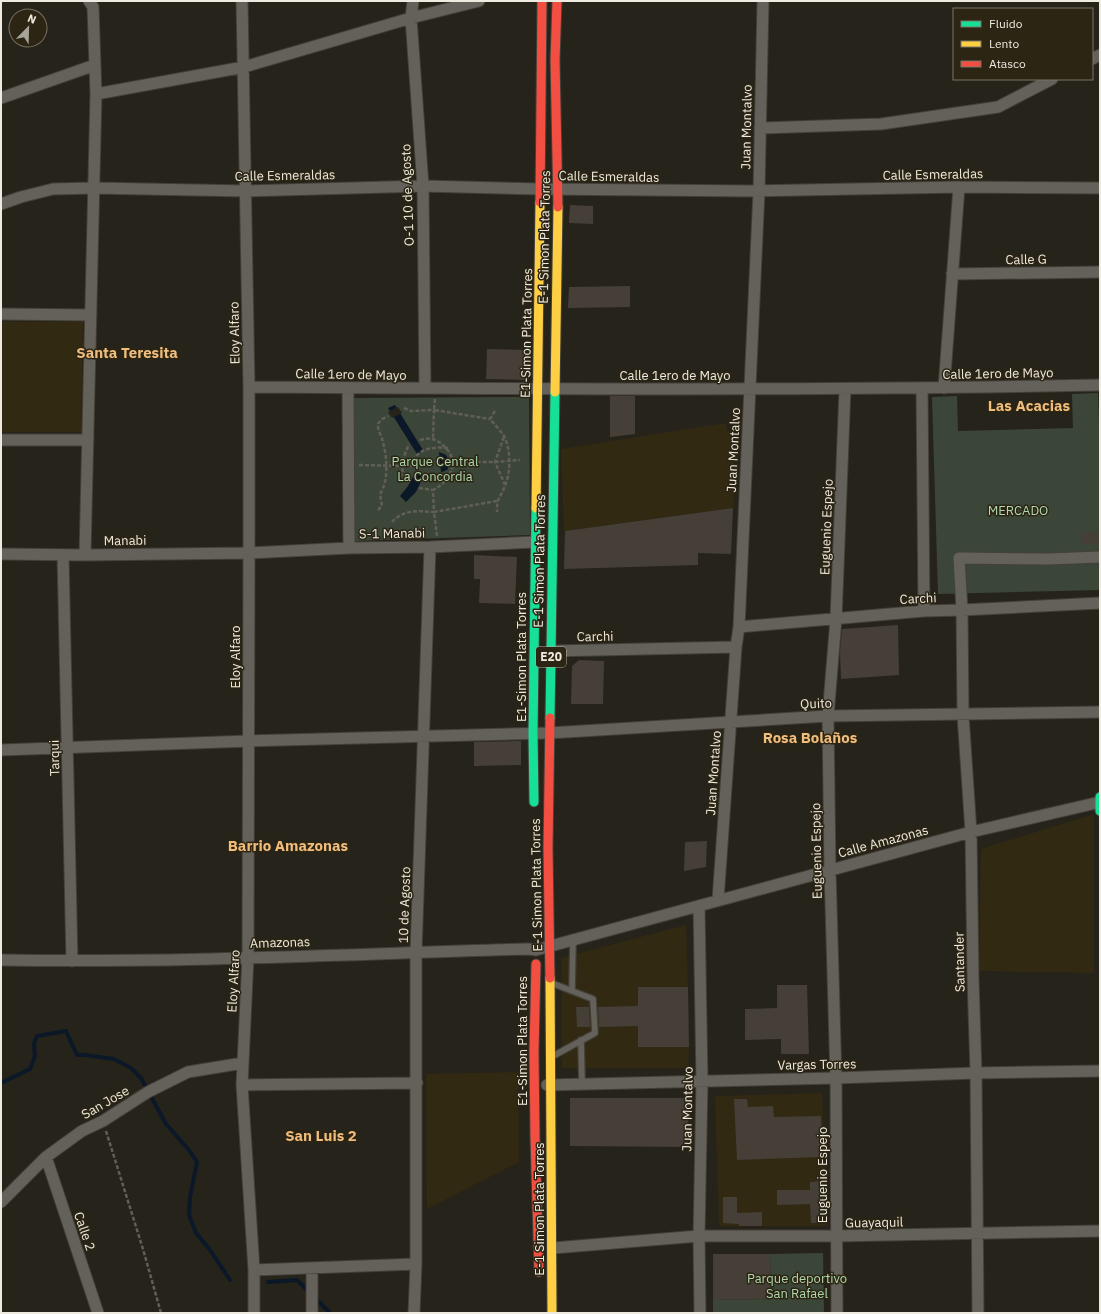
<svg xmlns="http://www.w3.org/2000/svg" width="1101" height="1314" viewBox="0 0 1101 1314" font-family="'IBM Plex Sans',sans-serif">
	<style>
		.built { fill: #322913 }
		.green { fill: #3b4639 }
		.water { fill: #0b1828 }
		.pier { fill: #26231a }
		.lines { fill: none; stroke-linecap: round; stroke-linejoin: round }
		.stream { stroke: #0b1828; stroke-width: 4 }
		.building { fill: #453f38 }
		.lane-casing { stroke: #444039; stroke-width: 8 }
		.street-casing { stroke: #444039; stroke-width: 13 }
		.fast-casing { stroke: #444039; stroke-width: 11 }
		.slow-casing { stroke: #444039; stroke-width: 11 }
		.jam-casing { stroke: #444039; stroke-width: 11 }
		.path { stroke: #615e57; stroke-width: 2.5; stroke-dasharray: 4 2; stroke-linecap: butt }
		.lane { stroke: #64615b; stroke-width: 5.5 }
		.street { stroke: #64615b; stroke-width: 11 }
		.fast { stroke: #16e098; stroke-width: 9 }
		.slow { stroke: #ffcf43; stroke-width: 9 }
		.jam { stroke: #f24e42; stroke-width: 9 }
		.labels { text-anchor: middle; stroke-width: 3; stroke-linejoin: round; paint-order: stroke }
		.shield { fill: #2c2514; stroke: #b4afa2; stroke-width: 1 }
		.shield-label { font-size: 12px; font-weight: bold; fill: #eeeadf }
		.street-label { font-size: 13px; fill: #eeeadf; stroke: #2c2514 }
		.park-label { font-size: 13px; fill: #afd8ae; stroke: #2c2514 }
		.quarter-label { font-size: 15px; font-weight: bold; fill: #f0bd7d; stroke: #2c2514 }
	</style>
	<rect width="100%" height="100%" fill="#26231a"/>
	<!-- built -->
	<path class="built" d="M 1,322 L 83,322 L 81,432 L 1,432 Z
		M 726,423 L 727,431 L 735,430 L 733,508 L 564,531 L 561,449 Z
		M 1094,814 L 1094,973 L 979,971 L 981,849 Z
		M 686,925 L 688,987 L 638,987 L 638,1047 L 689,1047 L 688,1068 L 562,1068 L 561,958 Z
		M 518,1072 L 519,1162 L 427,1209 L 426,1074 Z
		M 822,1093 L 828,1226 L 719,1226 L 715,1096 Z"/>
	<!-- green -->
	<path class="green" d="M 1098,393 L 1100,450 L 1100,590 L 938,594 L 932,397 L 957,396 L 958,431 L 1073,428 L 1072,394 Z
		M 529,397 L 530,535 L 354,541 L 353,398 Z
		M 823,1253 L 824,1313 L 713,1313 L 713,1300 L 771,1299 L 770,1254 Z"/>
	<!-- water -->
	<path class="water" d="M 395,405 L 423,450 L 417,454 L 388,408 Z
		M 439,452 L 446,455 L 448,459 L 448,469 L 445,471 L 441,472 Z
		M 416,471 L 424,475 L 416,492 L 406,502 L 400,496 L 408,486 Z"/>
	<!-- pier -->
	<path class="pier" d="M 398,407 L 402,413 L 392,418 L 388,412 Z"/>
	<g class="lines">
		<!-- stream -->
		<path class="stream" d="M 1,1083 L 30,1069 L 35,1056 L 34,1044 L 37,1036 L 66,1031 L 77,1055 L 85,1055 L 114,1059 L 131,1068 L 141,1078 L 166,1124 L 189,1150 L 197,1162 L 190,1197 L 189,1215 L 196,1233 L 210,1250 L 230,1280
			M 268,1282 L 297,1280 L 330,1313"/>
	</g>
	<!-- building -->
	<path class="building" d="M 570,205 L 593,206 L 593,224 L 569,223 Z
		M 630,286 L 630,307 L 568,308 L 569,287 Z
		M 487,349 L 526,350 L 526,380 L 486,379 Z
		M 610,396 L 635,396 L 635,434 L 610,437 Z
		M 733,508 L 731,554 L 698,553 L 698,565 L 564,569 L 565,531 Z
		M 1082,532 L 1100,533 L 1100,544 L 1082,544 Z
		M 474,555 L 517,557 L 515,604 L 479,603 L 480,579 L 474,579 Z
		M 898,625 L 899,675 L 841,679 L 840,652 L 842,629 Z
		M 579,660 L 604,661 L 603,704 L 571,704 L 572,666 Z
		M 521,741 L 521,765 L 474,766 L 474,742 Z
		M 707,841 L 706,867 L 684,871 L 685,842 Z
		M 777,985 L 807,985 L 809,1054 L 781,1054 L 781,1039 L 745,1040 L 745,1009 L 777,1008 Z
		M 638,987 L 688,987 L 689,1047 L 638,1047 L 638,1026 L 599,1027 L 598,1007 L 638,1006 Z
		M 576,1007 L 589,1007 L 590,1027 L 577,1027 Z
		M 570,1098 L 688,1098 L 688,1147 L 570,1146 Z
		M 734,1099 L 747,1099 L 748,1107 L 773,1106 L 774,1117 L 821,1116 L 822,1157 L 737,1160 Z
		M 823,1181 L 824,1223 L 811,1223 L 810,1204 L 777,1205 L 777,1190 L 810,1190 L 810,1182 Z
		M 723,1197 L 737,1197 L 737,1213 L 762,1212 L 762,1226 L 739,1226 L 739,1224 L 723,1223 Z
		M 713,1254 L 770,1254 L 771,1299 L 713,1300 Z"/>
	<g class="lines">
		<!-- lane casing -->
		<g class="lane-casing">
			<path id="lane" d="M 554,984 L 593,999 L 595,1033 L 555,1055
				M 572,991 L 573,940
				M 581,1040 L 582,1084"/>
		</g>
		<!-- street casing -->
		<g class="street-casing">
			<path id="street" d="M 242,1 L 249,387 L 249,553 L 248,957 L 242,1085 L 254,1270 L 254,1313
				M 413,1 L 411,18 L 423,186 L 425,388
				M 1092,59 L 1100,55
				M 96,94 L 244,67 L 411,18 L 479,1
				M 1,98 L 95,65
				M 760,128 L 881,124 L 998,107 L 1052,79
				M 1,204 L 21,197 L 53,189 L 94,188 L 246,191 L 423,186 L 541,189 L 751,191 L 959,187 L 1100,188
				M 952,274 L 1100,272
				M 1,314 L 91,315
				M 249,387 C 533,389 816,391 1100,385
				M 348,388 L 349,548
				M 944,388 L 959,187
				M 922,389 L 924,611
				M 1,440 L 88,440
				M 1,554 L 85,555 L 249,553 L 349,548 L 430,547 L 535,542
				M 63,555 L 72,961
				M 85,555 L 96,94 L 93,7 L 89,1
				M 739,627 L 924,611 L 962,610 L 1100,603
				M 551,651 L 736,647
				M 1,750 L 249,741 L 549,733 L 828,716 L 1100,712
				M 718,900 L 736,647 L 739,627 L 759,191 L 763,1
				M 699,906 L 702,1081 L 699,1236 L 700,1313
				M 1,960 C 177,963 353,954 528,949 L 536,950 L 971,832 L 1100,802
				M 242,1085 L 417,1083
				M 547,1085 L 836,1078 L 976,1073 L 1100,1071
				M 46,1157 L 98,1313
				M 1,1202 L 46,1157 L 82,1131 L 103,1121 L 148,1092 L 188,1072 L 243,1063
				M 553,1248 L 699,1236 L 836,1236 L 1100,1231
				M 312,1268 L 312,1313
				M 254,1270 L 416,1264
				M 414,1313 L 416,1264 L 416,952 L 430,547
				M 837,1313 L 836,1078 L 830,870 L 828,716 L 836,619 L 845,389
				M 978,1313 L 976,1073 L 973,978 L 971,832 L 963,715 L 962,610 L 959,558 L 1049,559 L 1100,557"/>
		</g>
		<!-- fast casing -->
		<g class="fast-casing">
			<path id="fast" d="M 550,718 L 555,392
				M 1100,797 L 1100,811
				M 534,802 L 533,733 L 536,508"/>
		</g>
		<!-- slow casing -->
		<g class="slow-casing">
			<path id="slow" d="M 555,392 L 558,207
				M 536,508 L 540,202
				M 550,978 L 552,1313"/>
		</g>
		<!-- jam casing -->
		<g class="jam-casing">
			<path id="jam" d="M 557,1 L 555,60 L 558,207
				M 540,202 L 542,1
				M 536,964 L 534,1052 L 535,1137 L 539,1272
				M 550,978 L 548,848 L 550,718"/>
		</g>
		<!-- path -->
		<path class="path" d="M 435,399 L 434,410 L 490,419
			M 404,408 L 411,411 L 434,410 L 433,439
			M 495,411 L 490,419 C 494,424 500,430 504,436 C 511,449 511,472 505,486 C 500,499 497,496 497,512
			M 504,437 L 495,462 L 505,485
			M 420,440 C 436,434 449,448 454,462
			M 448,448 C 444,448 439,447 435,448 C 402,450 409,485 449,475
			M 359,465 L 402,466 L 402,461 L 409,444
			M 409,482 L 403,475 L 402,466 L 414,466
			M 419,488 L 433,490
			M 378,510 L 382,506 L 380,494 C 389,481 387,458 383,442 C 382,437 377,429 378,424 C 380,420 384,418 388,416
			M 392,522 C 404,509 418,511 434,512 L 433,490 C 445,484 451,475 454,462 L 495,462 L 520,460
			M 437,536 L 434,512 L 497,501
			M 106,1131 L 143,1249 L 161,1313"/>
		<!-- lane -->
		<use href="#lane" class="lane"/>
		<!-- street -->
		<use href="#street" class="street"/>
		<!-- fast -->
		<use href="#fast" class="fast"/>
		<!-- slow -->
		<use href="#slow" class="slow"/>
		<!-- jam -->
		<use href="#jam" class="jam"/>
	</g>
	<g class="labels">
		<!-- shield labels -->
		<rect class="shield" x="536" y="647" width="30" height="20" rx="3"/>
		<g class="shield-label">
			<text x="551" y="661">E20</text>
		</g>
		<!-- street labels -->
		<g class="street-label">
			<text transform="translate(746 127) rotate(-89)" y="5">Juan Montalvo</text>
			<text transform="translate(933 174) rotate(-1)" y="5">Calle Esmeraldas</text>
			<text transform="translate(285 175) rotate(-1)" y="5">Calle Esmeraldas</text>
			<text transform="translate(609 176) rotate(1)" y="5">Calle Esmeraldas</text>
			<text transform="translate(407 195) rotate(-92)" y="5">O-1 10 de Agosto</text>
			<text transform="translate(544 237) rotate(-89)" y="5">E-1 Simon Plata Torres</text>
			<text transform="translate(1026 259) rotate(-1)" y="5">Calle G</text>
			<text transform="translate(234 333) rotate(-91)" y="5">Eloy Alfaro</text>
			<text transform="translate(526 333) rotate(-89)" y="5">E1-Simon Plata Torres</text>
			<text transform="translate(998 373) rotate(-1)" y="5">Calle 1ero de Mayo</text>
			<text transform="translate(351 374) rotate(1)" y="5">Calle 1ero de Mayo</text>
			<text x="675" y="380">Calle 1ero de Mayo</text>
			<text transform="translate(733 450) rotate(-87)" y="5">Juan Montalvo</text>
			<text transform="translate(826 527) rotate(-88)" y="5">Euguenio Espejo</text>
			<text transform="translate(392 533) rotate(-1)" y="5">S-1 Manabi</text>
			<text transform="translate(125 540) rotate(-1)" y="5">Manabi</text>
			<text transform="translate(539 561) rotate(-89)" y="5">E-1 Simon Plata Torres</text>
			<text transform="translate(918 598) rotate(-3)" y="5">Carchi</text>
			<text transform="translate(595 636) rotate(-1)" y="5">Carchi</text>
			<text transform="translate(235 657) rotate(-90)" y="5">Eloy Alfaro</text>
			<text transform="translate(521 657) rotate(-90)" y="5">E1-Simon Plata Torres</text>
			<text transform="translate(816 703) rotate(-2)" y="5">Quito</text>
			<text transform="translate(54 758) rotate(-91)" y="5">Tarqui</text>
			<text transform="translate(713 773) rotate(-86)" y="5">Juan Montalvo</text>
			<text transform="translate(883 841) rotate(-15)" y="5">Calle Amazonas</text>
			<text transform="translate(816 851) rotate(-91)" y="5">Euguenio Espejo</text>
			<text transform="translate(536 885) rotate(-91)" y="5">E-1 Simon Plata Torres</text>
			<text transform="translate(404 905) rotate(-88)" y="5">10 de Agosto</text>
			<text transform="translate(280 942) rotate(-2)" y="5">Amazonas</text>
			<text transform="translate(959 962) rotate(-91)" y="5">Santander</text>
			<text transform="translate(233 981) rotate(-87)" y="5">Eloy Alfaro</text>
			<text transform="translate(522 1041) rotate(-90)" y="5">E1-Simon Plata Torres</text>
			<text transform="translate(817 1064) rotate(-1)" y="5">Vargas Torres</text>
			<text transform="translate(105 1102) rotate(-30)" y="5">San Jose</text>
			<text transform="translate(687 1109) rotate(-89)" y="5">Juan Montalvo</text>
			<text transform="translate(822 1175) rotate(-90)" y="5">Euguenio Espejo</text>
			<text transform="translate(539 1209) rotate(-90)" y="5">E-1 Simon Plata Torres</text>
			<text transform="translate(874 1222) rotate(-1)" y="5">Guayaquil</text>
			<text transform="translate(85 1231) rotate(71)" y="5">Calle 2</text>
		</g>
		<!-- park labels -->
		<g class="park-label">
			<text x="435" y="466">Parque Central<tspan x="435" dy="15">La Concordia</tspan></text>
			<text x="1018" y="515">MERCADO</text>
			<text x="797" y="1283">Parque deportivo<tspan x="797" dy="15">San Rafael</tspan></text>
		</g>
		<!-- quarter labels -->
		<g class="quarter-label">
			<text x="127" y="358">Santa Teresita</text>
			<text x="1029" y="411">Las Acacias</text>
			<text x="810" y="743">Rosa Bolaños</text>
			<text x="288" y="851">Barrio Amazonas</text>
			<text x="321" y="1141">San Luis 2</text>
		</g>
	</g>
	<!-- border -->
	<rect width="1101" height="1314" fill="none" stroke="#eeeadf" stroke-width="4"/>
	<!-- legend -->
	<rect x="953" y="8" width="140" height="72" fill="#2c2514" stroke="#7a7465"/>
	<rect x="961" y="21" width="20" height="6" fill="#16e098" stroke="#7a7465"/>
	<text x="989" y="28" font-size="12" fill="#eeeadf">Fluido</text>
	<rect x="961" y="41" width="20" height="6" fill="#ffcf43" stroke="#7a7465"/>
	<text x="989" y="48" font-size="12" fill="#eeeadf">Lento</text>
	<rect x="961" y="61" width="20" height="6" fill="#f24e42" stroke="#7a7465"/>
	<text x="989" y="68" font-size="12" fill="#eeeadf">Atasco</text>
	<!-- north arrow -->
	<g transform="translate(28 28) rotate(23)"><circle r="19" fill="#2c2514" stroke="#7a7465"/>
	<path d="M0-3L7 15L0 10L-7 15Z" fill="#a8a49a"/>
	<text y="-6" font-size="11" font-weight="bold" text-anchor="middle" fill="#eeeadf">N</text>
	</g>
</svg>
